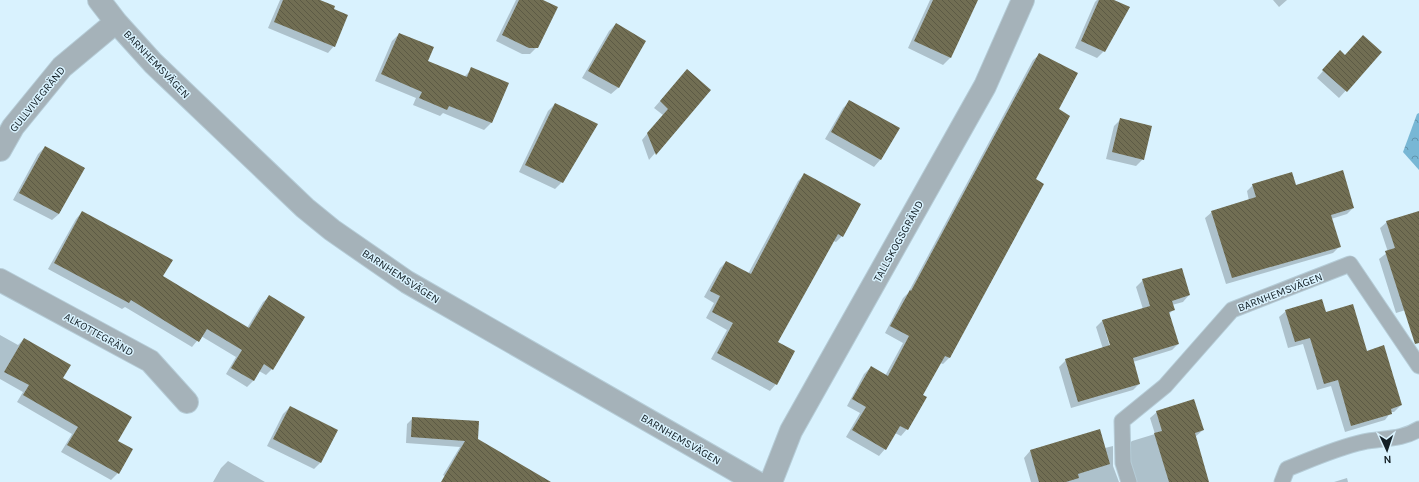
<svg xmlns="http://www.w3.org/2000/svg" width="1419" height="482" viewBox="0 0 1419 482" font-family="Karla,sans-serif">
	<style>
		.forest { fill: url(#forest-crowns) }
		.shadow { fill: #0003; fill-rule: evenodd }
		.building { fill: url(#building-back-hatch) }
		.lines { fill: none; stroke-linecap: round; stroke-linejoin: round }
		.service-casing { stroke: #b5ccd7; stroke-width: 17 }
		.minor-casing { stroke: #b5ccd7; stroke-width: 24 }
		.service { stroke: #a5b2b9; stroke-width: 15 }
		.minor { stroke: #a5b2b9; stroke-width: 22 }
		.labels { text-anchor: middle; stroke-width: 3; stroke-linejoin: round; paint-order: stroke }
		.street-label { font-size: 11px; fill: #131f25; stroke: #d9f2fe }
	</style>
	<defs>
		<pattern id="forest-crowns" width="20" height="18" patternUnits="userSpaceOnUse"><rect width="20" height="18" fill="#78b7d5"/><path d="M2 6a3 3 0 1 1 6 0M12 15a3 3 0 1 1 6 0" fill="none" stroke="#6194ad"/></pattern>
		<pattern id="building-back-hatch" width="6" height="6" patternUnits="userSpaceOnUse"><rect width="6" height="6" fill="#716e53"/><path d="M-1 5l2 2M0 0l6 6M5-1l2 2" fill="none" stroke="#5c5a45"/></pattern>
	</defs>
	<rect width="100%" height="100%" fill="#d9f2fe"/>
	<!-- forest -->
	<path class="forest" d="M 1419,113 L 1419,170 L 1403,152 L 1417,114 Z"/>
	<!-- shadow -->
	<path class="shadow" d="M 280,0 L 318,0 L 333,9 L 334,46 L 328,53 L 268,28 Z
		M 516,0 L 541,0 L 537,47 L 530,54 L 522,54 L 496,41 Z
		M 930,0 L 966,0 L 975,4 L 950,58 L 943,65 L 908,48 Z
		M 1097,0 L 1112,0 L 1104,51 L 1097,58 L 1075,48 L 1095,2 Z
		M 1273,0 L 1287,0 L 1279,7 Z
		M 616,24 L 645,41 L 618,88 L 611,94 L 582,78 L 609,31 Z
		M 399,34 L 427,61 L 464,77 L 472,69 L 507,83 L 491,123 L 484,130 L 443,113 L 440,116 L 413,105 L 416,98 L 375,81 L 392,41 Z
		M 1381,52 L 1339,98 L 1317,78 L 1334,58 Z
		M 1040,54 L 1058,110 L 1035,180 L 1043,184 L 949,358 L 943,364 L 940,363 L 921,395 L 907,429 L 901,436 L 895,433 L 885,449 L 879,456 L 846,437 L 860,413 L 847,406 L 864,374 L 871,367 L 885,376 L 903,343 L 885,333 L 903,298 L 908,293 L 1033,60 Z
		M 681,77 L 709,90 L 649,160 L 642,140 L 663,115 L 654,108 Z
		M 850,101 L 898,129 L 880,160 L 874,167 L 825,139 L 843,108 Z
		M 555,104 L 562,182 L 555,189 L 519,172 L 548,111 Z
		M 1121,119 L 1143,159 L 1136,166 L 1106,159 L 1114,126 Z
		M 45,147 L 59,214 L 52,220 L 13,200 L 38,154 Z
		M 804,175 L 842,236 L 836,242 L 833,241 L 777,342 L 776,384 L 770,391 L 711,359 L 727,330 L 706,318 L 714,303 L 704,297 L 720,268 L 726,262 L 748,274 L 798,181 Z
		M 1253,185 L 1295,186 L 1353,208 L 1347,214 L 1331,219 L 1340,246 L 1333,253 L 1226,284 L 1205,218 L 1212,212 L 1249,201 L 1247,191 Z
		M 82,212 L 162,276 L 247,328 L 263,302 L 270,296 L 272,369 L 266,375 L 259,371 L 254,380 L 247,387 L 226,374 L 236,357 L 201,336 L 192,347 L 125,307 L 122,309 L 48,269 L 76,219 Z
		M 1419,212 L 1419,343 L 1409,309 L 1396,313 L 1379,259 L 1388,252 L 1380,228 L 1387,222 Z
		M 1143,280 L 1189,295 L 1183,302 L 1172,305 L 1173,310 L 1169,314 L 1178,344 L 1172,350 L 1133,362 L 1139,384 L 1133,390 L 1071,408 L 1059,367 L 1066,360 L 1103,349 L 1096,327 L 1103,320 L 1143,309 L 1136,287 ZM 1103,323 L 1105,323 L 1113,350 L 1111,351 Z
		M 1286,311 L 1325,313 L 1366,352 L 1401,405 L 1394,412 L 1391,412 L 1385,420 L 1345,432 L 1331,386 L 1317,390 L 1303,344 L 1288,348 L 1279,317 Z
		M 0,335 L 18,345 L 24,339 L 62,378 L 118,473 L 111,480 L 61,452 L 72,434 L 17,402 L 23,392 L 0,379 Z
		M 290,407 L 320,463 L 314,469 L 267,446 L 283,414 Z
		M 1157,412 L 1203,430 L 1195,437 L 1208,482 L 1130,482 L 1125,447 L 1132,441 L 1155,434 L 1150,418 Z
		M 413,418 L 477,439 L 537,482 L 454,482 L 443,475 L 460,447 L 406,443 L 407,424 Z
		M 1099,431 L 1105,448 L 1113,446 L 1113,466 L 1119,482 L 1031,482 L 1024,458 L 1030,451 Z
		M 228,461 L 265,482 L 213,482 L 221,468 Z
		M 1347,478 L 1348,482 L 1334,482 Z"/>
	<!-- building -->
	<path class="building" d="M 283,0 L 320,0 L 335,6 L 334,9 L 348,15 L 335,47 L 274,22 Z
		M 519,0 L 543,0 L 558,7 L 538,48 L 529,48 L 502,35 Z
		M 933,0 L 978,0 L 951,58 L 914,41 Z
		M 1099,0 L 1114,0 L 1130,7 L 1105,52 L 1081,41 Z
		M 616,23 L 646,41 L 619,88 L 588,71 Z
		M 399,33 L 434,47 L 428,61 L 467,77 L 471,67 L 509,83 L 492,123 L 449,106 L 447,110 L 419,98 L 422,92 L 381,74 Z
		M 1363,35 L 1382,52 L 1347,92 L 1322,70 L 1340,50 L 1345,55 Z
		M 1039,53 L 1078,73 L 1059,109 L 1070,116 L 1036,179 L 1044,184 L 950,358 L 945,356 L 923,395 L 927,397 L 908,430 L 900,426 L 886,450 L 852,430 L 866,407 L 852,399 L 871,366 L 888,376 L 909,336 L 890,326 L 910,290 L 911,291 Z
		M 687,69 L 711,90 L 656,155 L 647,133 L 668,109 L 660,101 Z
		M 849,100 L 900,128 L 881,160 L 831,132 Z
		M 555,103 L 598,124 L 563,183 L 525,165 Z
		M 1120,118 L 1152,126 L 1144,160 L 1112,152 Z
		M 45,146 L 85,168 L 59,214 L 19,193 Z
		M 1343,170 L 1354,208 L 1331,215 L 1341,247 L 1232,278 L 1211,211 L 1256,197 L 1252,184 L 1292,172 L 1296,185 Z
		M 804,173 L 861,204 L 843,237 L 838,234 L 778,342 L 795,351 L 777,385 L 717,353 L 733,323 L 712,312 L 720,296 L 710,291 L 726,261 L 751,274 Z
		M 82,211 L 173,260 L 163,276 L 249,328 L 269,295 L 305,317 L 273,370 L 264,364 L 254,381 L 231,368 L 242,350 L 207,329 L 199,342 L 131,300 L 129,303 L 54,263 Z
		M 1419,211 L 1419,343 L 1415,344 L 1385,251 L 1395,248 L 1386,221 Z
		M 1182,268 L 1190,295 L 1172,301 L 1175,310 L 1169,312 L 1179,344 L 1133,358 L 1140,384 L 1078,402 L 1065,359 L 1110,345 L 1102,320 L 1150,306 L 1142,279 Z
		M 1322,299 L 1326,312 L 1353,304 L 1367,351 L 1384,345 L 1402,405 L 1391,409 L 1392,414 L 1351,426 L 1338,380 L 1324,384 L 1310,338 L 1295,342 L 1285,310 Z
		M 24,338 L 71,365 L 63,378 L 132,417 L 118,441 L 133,449 L 119,474 L 67,445 L 78,427 L 23,395 L 29,385 L 4,372 Z
		M 1194,399 L 1204,430 L 1195,433 L 1209,482 L 1169,482 L 1154,433 L 1162,431 L 1156,411 Z
		M 290,406 L 338,430 L 321,463 L 273,439 Z
		M 412,417 L 479,421 L 478,439 L 551,482 L 441,482 L 465,441 L 411,437 Z
		M 1100,429 L 1110,464 L 1078,474 L 1079,478 L 1066,482 L 1039,482 L 1030,450 Z"/>
	<g class="lines">
		<!-- service casing -->
		<g class="service-casing">
			<path id="service" d="M 1129,482 L 1123,463 L 1122,421 L 1165,386 L 1232,310 L 1350,264 L 1419,366
				M 1282,482 L 1287,469 C 1312,459 1336,448 1363,442 C 1382,438 1402,440 1419,429"/>
		</g>
		<!-- minor casing -->
		<g class="minor-casing">
			<path id="minor" d="M 99,0 L 116,22 L 153,63 L 305,208 L 332,230 L 407,282 L 756,482
				M 0,150 L 13,127 L 62,67 L 116,22
				M 0,280 L 150,361 L 187,402
				M 771,482 L 791,431 L 985,86 L 1023,0"/>
		</g>
		<!-- service -->
		<use href="#service" class="service"/>
		<!-- minor -->
		<use href="#minor" class="minor"/>
	</g>
	<g class="labels">
		<!-- street labels -->
		<g class="street-label">
			<text transform="translate(157 64) rotate(46)" y="4">BARNHEMSVÄGEN</text>
			<text transform="translate(37 99) rotate(-51)" y="4">GULLVIVEGRÄND</text>
			<text transform="translate(898 241) rotate(-61)" y="4">TALLSKOGSGRÄND</text>
			<text transform="translate(401 276) rotate(33)" y="4">BARNHEMSVÄGEN</text>
			<text transform="translate(1280 292) rotate(-21)" y="4">BARNHEMSVÄGEN</text>
			<text transform="translate(99 334) rotate(29)" y="4">ALKOTTEGRÄND</text>
			<text transform="translate(681 439) rotate(30)" y="4">BARNHEMSVÄGEN</text>
		</g>
	</g>
	<!-- north arrow -->
	<g transform="translate(1387 450) rotate(177)" stroke="#d9f2fe" stroke-width="3" paint-order="stroke">
	<path d="M0-3L7 15L0 10L-7 15Z" fill="#131f25"/>
	<text y="-6" font-size="11" font-weight="bold" text-anchor="middle" fill="#131f25">N</text>
	</g>
</svg>
